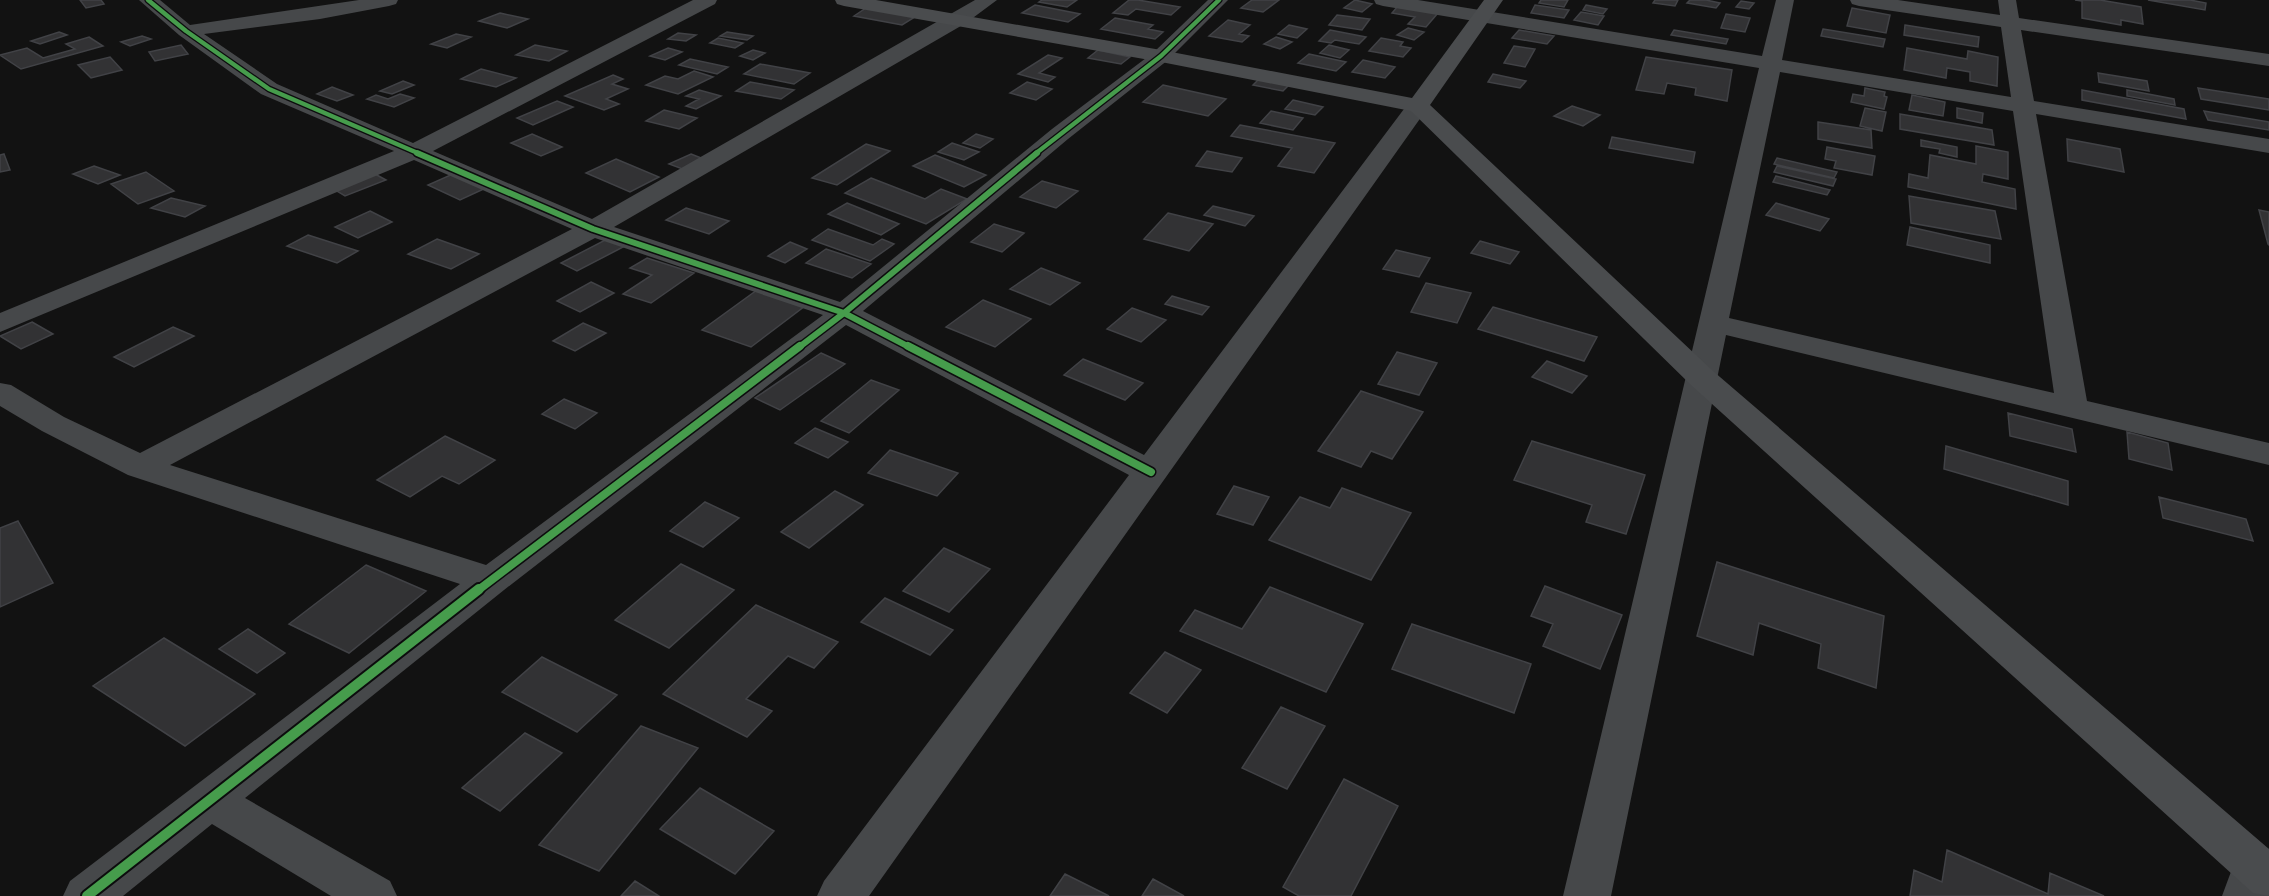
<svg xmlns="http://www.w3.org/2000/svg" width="2269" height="896" viewBox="0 0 2269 896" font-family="Overpass,sans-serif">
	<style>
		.building { fill: #323234; stroke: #414246; stroke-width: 1.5 }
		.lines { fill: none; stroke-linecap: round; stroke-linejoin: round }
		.minor { fill: #46484a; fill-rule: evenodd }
		.secondary { fill: #4a4c4e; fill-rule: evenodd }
		.cycleway-far3-casing { stroke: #0c0c0d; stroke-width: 7 }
		.cycleway-far2-casing { stroke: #0c0c0d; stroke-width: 9 }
		.cycleway-far1-casing { stroke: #0c0c0d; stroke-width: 11 }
		.cycleway-casing { stroke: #0c0c0d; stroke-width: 14 }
		.cycleway-far3 { stroke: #469c4c; stroke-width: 4.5 }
		.cycleway-far2 { stroke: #469c4c; stroke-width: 6 }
		.cycleway-far1 { stroke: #469c4c; stroke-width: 8 }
		.cycleway { stroke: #469c4c; stroke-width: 10 }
	</style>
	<rect width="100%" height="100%" fill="#121212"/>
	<!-- building -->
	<path class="building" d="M 80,0 L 101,0 L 104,4 L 86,8 Z
		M 1042,0 L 1077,0 L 1067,7 L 1039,2 Z
		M 1129,0 L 1138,0 L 1180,7 L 1171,15 L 1136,9 L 1128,15 L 1113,13 Z
		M 1252,0 L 1279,0 L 1263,12 L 1241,8 Z
		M 1355,0 L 1372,4 L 1362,12 L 1344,8 Z
		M 1541,0 L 1568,0 L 1564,7 L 1539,3 Z
		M 1655,0 L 1678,0 L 1675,6 L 1653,3 Z
		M 1690,0 L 1706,0 L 1720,3 L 1716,8 L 1687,3 Z
		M 2075,0 L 2100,0 L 2141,7 L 2143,24 L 2121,20 L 2121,25 L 2082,18 L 2082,1 Z
		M 2148,0 L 2190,0 L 2206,3 L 2205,10 Z
		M 1741,1 L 1754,3 L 1749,9 L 1736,7 Z
		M 1035,5 L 1080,14 L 1068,22 L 1022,13 Z
		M 1535,5 L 1569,10 L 1564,18 L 1531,13 Z
		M 1586,5 L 1607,9 L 1603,14 L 1583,10 Z
		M 1398,6 L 1438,13 L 1426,27 L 1408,24 L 1415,17 L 1392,13 Z
		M 866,8 L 915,17 L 902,25 L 854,16 Z
		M 1852,8 L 1890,15 L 1886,33 L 1847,26 Z
		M 1581,12 L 1604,16 L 1598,25 L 1574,20 Z
		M 500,13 L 528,19 L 507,28 L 479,21 Z
		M 1726,14 L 1750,18 L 1745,32 L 1721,28 Z
		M 1337,15 L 1370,19 L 1362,30 L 1329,25 Z
		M 1115,18 L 1153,25 L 1148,29 L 1163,32 L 1155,39 L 1101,29 Z
		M 1228,20 L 1250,25 L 1239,34 L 1249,36 L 1242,42 L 1209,36 Z
		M 1289,25 L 1307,29 L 1297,38 L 1278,34 Z
		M 1905,25 L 1979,37 L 1978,47 L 1904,35 Z
		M 1408,28 L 1424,32 L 1414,40 L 1397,35 Z
		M 1823,29 L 1885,39 L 1883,47 L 1821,36 Z
		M 1330,30 L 1366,37 L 1359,44 L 1335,40 L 1331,43 L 1319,41 Z
		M 1519,30 L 1554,36 L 1547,44 L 1512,38 Z
		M 1674,30 L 1728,39 L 1726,44 L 1671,35 Z
		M 59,32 L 67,35 L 40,44 L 31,41 Z
		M 727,32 L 753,36 L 747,40 L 720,36 Z
		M 678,33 L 696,35 L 686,41 L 668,39 Z
		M 456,34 L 471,37 L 447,48 L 431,44 Z
		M 142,36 L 151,39 L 130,46 L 121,42 Z
		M 89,37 L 103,46 L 21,69 L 0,55 L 27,48 L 43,58 L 75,49 L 66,44 Z
		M 1276,37 L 1292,42 L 1280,49 L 1264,44 Z
		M 718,38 L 743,43 L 735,48 L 710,43 Z
		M 1381,38 L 1403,42 L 1400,46 L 1411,48 L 1403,57 L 1369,51 Z
		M 181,45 L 188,54 L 155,61 L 149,52 Z
		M 535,45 L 567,51 L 549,61 L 516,55 Z
		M 1329,45 L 1349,50 L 1340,58 L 1320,53 Z
		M 1514,46 L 1535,49 L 1525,67 L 1504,63 Z
		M 668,48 L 682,52 L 665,60 L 650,56 Z
		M 1907,48 L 1967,59 L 1968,51 L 1998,57 L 1997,86 L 1970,81 L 1970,72 L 1947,68 L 1946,78 L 1904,70 Z
		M 753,50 L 765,53 L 753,60 L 740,56 Z
		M 1098,50 L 1130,57 L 1121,64 L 1088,58 Z
		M 1309,54 L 1346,62 L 1336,71 L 1298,63 Z
		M 1048,55 L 1062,58 L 1039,73 L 1055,77 L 1048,82 L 1018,74 Z
		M 110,57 L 122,70 L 91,78 L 78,65 Z
		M 1646,57 L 1732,70 L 1727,101 L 1695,95 L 1696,88 L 1667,83 L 1664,94 L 1636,90 Z
		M 690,59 L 728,67 L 717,74 L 679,65 Z
		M 1363,60 L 1395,67 L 1385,78 L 1352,72 Z
		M 760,64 L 810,73 L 794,84 L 744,74 Z
		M 481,69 L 516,78 L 496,87 L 461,79 Z
		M 694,71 L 713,77 L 678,94 L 646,85 L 665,76 L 678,79 Z
		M 2098,73 L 2147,81 L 2149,91 L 2099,82 Z
		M 1493,74 L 1526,81 L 1520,88 L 1488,82 Z
		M 613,75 L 623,79 L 612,84 L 628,89 L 606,99 L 619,104 L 604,110 L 565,96 Z
		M 1260,78 L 1290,84 L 1283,91 L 1253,85 Z
		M 403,81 L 414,85 L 392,94 L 380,91 Z
		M 750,82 L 794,90 L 781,99 L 736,91 Z
		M 1027,82 L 1052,89 L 1036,100 L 1010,93 Z
		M 1163,85 L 1226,99 L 1208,116 L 1143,102 Z
		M 332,87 L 353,95 L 337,101 L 317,94 Z
		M 1865,88 L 1885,92 L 1884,96 L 1887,97 L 1884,109 L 1851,102 L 1853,94 L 1864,96 Z
		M 2198,88 L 2269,99 L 2269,110 L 2201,99 Z
		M 699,90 L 721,96 L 696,109 L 686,106 L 699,99 L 686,96 Z
		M 2082,90 L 2184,109 L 2186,119 L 2082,100 Z
		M 2127,90 L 2174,99 L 2175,105 L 2127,96 Z
		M 400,94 L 414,98 L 394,107 L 367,99 L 376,95 L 388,99 Z
		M 1912,95 L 1945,102 L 1943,116 L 1909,110 Z
		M 1293,100 L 1323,107 L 1315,115 L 1285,109 Z
		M 557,101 L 573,107 L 533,125 L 517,118 Z
		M 1572,106 L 1600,115 L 1583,126 L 1554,116 Z
		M 1865,108 L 1886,112 L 1882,131 L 1860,126 Z
		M 1957,108 L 1983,113 L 1982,123 L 1957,118 Z
		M 664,110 L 697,118 L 679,129 L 646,121 Z
		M 1271,111 L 1303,118 L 1293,130 L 1260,123 Z
		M 2204,111 L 2269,122 L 2269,130 L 2208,120 Z
		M 1900,114 L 1992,130 L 1994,145 L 1900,129 Z
		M 1818,122 L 1871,130 L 1872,148 L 1818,139 Z
		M 1240,125 L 1335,143 L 1314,173 L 1278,166 L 1292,148 L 1231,136 Z
		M 532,134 L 562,147 L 541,156 L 511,143 Z
		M 976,134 L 993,139 L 980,148 L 963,143 Z
		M 1612,137 L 1695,152 L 1693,163 L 1609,148 Z
		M 2067,139 L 2120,149 L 2124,172 L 2068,161 Z
		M 1921,140 L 1957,147 L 1957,157 L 1939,153 L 1940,149 L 1921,146 Z
		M 952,143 L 979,152 L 964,160 L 938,152 Z
		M 866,144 L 890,151 L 837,185 L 812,178 Z
		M 1976,146 L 2008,152 L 2008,179 L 1983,174 L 1982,182 L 2015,189 L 2016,209 L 1908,187 L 1909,174 L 1928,178 L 1930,155 L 1976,164 Z
		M 1827,147 L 1875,156 L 1872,175 L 1834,168 L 1836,161 L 1825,159 Z
		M 1207,151 L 1242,158 L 1232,172 L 1196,166 Z
		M 4,154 L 10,170 L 0,172 L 0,155 Z
		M 691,154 L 709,161 L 688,171 L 669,164 Z
		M 935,155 L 986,175 L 964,187 L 913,166 Z
		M 1777,158 L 1837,172 L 1834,178 L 1774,164 Z
		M 616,159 L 659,177 L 630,192 L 586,173 Z
		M 94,166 L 120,175 L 98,184 L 73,174 Z
		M 1777,166 L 1836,179 L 1833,186 L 1774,172 Z
		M 146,172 L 174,191 L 138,204 L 111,184 Z
		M 455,173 L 488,187 L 460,200 L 428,185 Z
		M 375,174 L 386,180 L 345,196 L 335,190 Z
		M 1776,176 L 1830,190 L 1827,195 L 1773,182 Z
		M 871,178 L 925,199 L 941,189 L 967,199 L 926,224 L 845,193 Z
		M 1042,181 L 1078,191 L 1056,208 L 1020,197 Z
		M 1909,196 L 1995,211 L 2001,239 L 1911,223 Z
		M 171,198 L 205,206 L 185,217 L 151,208 Z
		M 847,203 L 899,224 L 881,235 L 828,214 Z
		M 1776,203 L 1829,219 L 1820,231 L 1766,215 Z
		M 1213,206 L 1254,216 L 1245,226 L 1204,215 Z
		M 686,208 L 729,221 L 709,234 L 666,220 Z
		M 2259,210 L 2269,212 L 2269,245 L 2268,244 Z
		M 370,211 L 392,222 L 358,238 L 335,227 Z
		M 1168,213 L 1213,224 L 1189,251 L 1144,239 Z
		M 994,224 L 1024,233 L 1002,252 L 971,242 Z
		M 1910,227 L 1990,245 L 1990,263 L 1907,245 Z
		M 828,229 L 873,245 L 882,239 L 894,244 L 870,261 L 812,240 Z
		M 308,235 L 358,251 L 337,263 L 287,246 Z
		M 609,238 L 625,246 L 577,271 L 561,263 Z
		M 437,239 L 479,254 L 451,269 L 408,254 Z
		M 1480,241 L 1519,252 L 1510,264 L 1471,253 Z
		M 790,242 L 807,249 L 785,263 L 768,256 Z
		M 826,249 L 871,264 L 852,278 L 806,263 Z
		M 1396,250 L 1430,258 L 1419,277 L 1383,269 Z
		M 647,258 L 694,273 L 651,303 L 623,294 L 652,275 L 630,268 Z
		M 1041,268 L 1080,283 L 1050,305 L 1010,289 Z
		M 591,282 L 614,293 L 580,312 L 557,301 Z
		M 1426,283 L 1471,293 L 1457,323 L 1411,312 Z
		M 757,290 L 805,306 L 751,347 L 702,330 Z
		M 1172,296 L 1209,307 L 1202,315 L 1165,304 Z
		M 983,300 L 1031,319 L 995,347 L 946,327 Z
		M 1493,307 L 1597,337 L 1584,361 L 1478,329 Z
		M 1132,308 L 1166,320 L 1141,342 L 1107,329 Z
		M 32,322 L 53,334 L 21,349 L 0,336 Z
		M 583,323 L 606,333 L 575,351 L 553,341 Z
		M 173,327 L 194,336 L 134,367 L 114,357 Z
		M 1397,352 L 1437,363 L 1419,395 L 1378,384 Z
		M 821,353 L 845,364 L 780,410 L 755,398 Z
		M 1083,359 L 1143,383 L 1125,400 L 1064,375 Z
		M 1547,361 L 1587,376 L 1572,393 L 1532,377 Z
		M 871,380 L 899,390 L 849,433 L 821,421 Z
		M 1361,391 L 1423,412 L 1392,459 L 1371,451 L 1361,467 L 1318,451 Z
		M 564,399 L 597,413 L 575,429 L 542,414 Z
		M 2008,413 L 2072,429 L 2076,452 L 2010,436 Z
		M 815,428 L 848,442 L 828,458 L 795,443 Z
		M 2127,432 L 2168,443 L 2172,470 L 2129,459 Z
		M 445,436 L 495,460 L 459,484 L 442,476 L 410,497 L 377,480 Z
		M 1532,441 L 1645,475 L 1626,534 L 1586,522 L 1592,505 L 1514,480 Z
		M 1946,446 L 2068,481 L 2068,505 L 1944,469 Z
		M 890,450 L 958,473 L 937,496 L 868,473 Z
		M 1234,486 L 1269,497 L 1253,525 L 1217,514 Z
		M 1342,488 L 1411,513 L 1371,580 L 1269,540 L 1300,497 L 1330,508 Z
		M 835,491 L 863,505 L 809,548 L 781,532 Z
		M 2159,497 L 2246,519 L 2253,541 L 2163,518 Z
		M 705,502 L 739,518 L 703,547 L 670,531 Z
		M 18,521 L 53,583 L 0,607 L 0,528 Z
		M 944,548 L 990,569 L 949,612 L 903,591 Z
		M 1717,562 L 1884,616 L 1876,688 L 1818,668 L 1821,644 L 1759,623 L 1753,655 L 1697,636 Z
		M 681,564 L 734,590 L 669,648 L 615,620 Z
		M 366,565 L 426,591 L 349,653 L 289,624 Z
		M 1545,586 L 1622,615 L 1600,669 L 1543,646 L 1553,624 L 1531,616 Z
		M 1270,587 L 1363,624 L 1326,692 L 1180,631 L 1195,610 L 1242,629 Z
		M 885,598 L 953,630 L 930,655 L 861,622 Z
		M 756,605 L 838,642 L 814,668 L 788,656 L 746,699 L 772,711 L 747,737 L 663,694 Z
		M 1412,624 L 1531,664 L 1514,713 L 1392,669 Z
		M 248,629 L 285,653 L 257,673 L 219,649 Z
		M 164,638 L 255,694 L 185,746 L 93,686 Z
		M 1165,652 L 1201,670 L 1167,713 L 1130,693 Z
		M 542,657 L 617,695 L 577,732 L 502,692 Z
		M 1281,707 L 1325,726 L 1287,789 L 1242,768 Z
		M 641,726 L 698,748 L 599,871 L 539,845 Z
		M 525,733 L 562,753 L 500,811 L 462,788 Z
		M 1344,779 L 1398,806 L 1351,896 L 1299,896 L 1283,887 Z
		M 700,788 L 774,831 L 735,874 L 660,829 Z
		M 1947,850 L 2048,894 L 2050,873 L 2104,896 L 1910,896 L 1914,870 L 1942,882 Z
		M 1065,874 L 1109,896 L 1050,896 Z
		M 1153,879 L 1184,896 L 1142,896 Z
		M 635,881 L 659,896 L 621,896 Z"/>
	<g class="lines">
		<!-- minor -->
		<path class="minor" d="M 139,0 L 160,0 L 190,25 L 359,0 L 398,0 L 396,4 L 389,6 L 320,19 L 204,34 L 277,84 L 413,143 L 693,0 L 717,0 L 715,4 L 433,151 L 592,219 L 975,0 L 997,0 L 966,23 L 614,227 L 840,302 L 1052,129 L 1154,52 L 1208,0 L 1228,0 L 1168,60 L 1068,139 L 863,311 L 1144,455 L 1410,101 L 1418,99 L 1426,101 L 1429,106 L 869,896 L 817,896 L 824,881 L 1129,475 L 846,325 L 504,590 L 245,798 L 390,881 L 397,896 L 331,896 L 212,824 L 123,896 L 63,896 L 70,881 L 460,584 L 128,475 L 42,431 L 0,406 L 0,383 L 11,385 L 64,417 L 140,453 L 572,229 L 414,160 L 0,332 L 0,313 L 394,151 L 261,94 L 179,35 ZM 595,238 L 823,315 L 486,565 L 170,465 Z
			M 1374,0 L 1418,0 L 1762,56 L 1776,0 L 1794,0 L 1782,60 L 2011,97 L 2001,27 L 1859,6 L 1852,4 L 1850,0 L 1898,0 L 2000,15 L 1998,0 L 2016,0 L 2019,18 L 2269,54 L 2269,66 L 2021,30 L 2034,101 L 2269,139 L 2269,153 L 2036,114 L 2087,401 L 2269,443 L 2269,465 L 1726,335 L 1611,896 L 1563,896 L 1759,68 L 1383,6 L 1376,4 ZM 1780,72 L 2013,111 L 2054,393 L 1729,318 Z
			M 2255,844 L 2269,849 L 2269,896 L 2222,896 L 2239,850 Z"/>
		<!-- secondary -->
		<path class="secondary" d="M 835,0 L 876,0 L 1161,50 L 1412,98 L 1484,0 L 1503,0 L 1430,105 L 1713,371 L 2269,849 L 2269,896 L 2253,893 L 1691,385 L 1411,111 L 1161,62 L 844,6 L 837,4 Z"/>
		<!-- cycleway-far3 casing -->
		<g class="cycleway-far3-casing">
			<path id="cycleway-far3" d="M 148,0 L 186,31 L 269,89 L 420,154
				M 1035,154 L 1161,56 L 1219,0"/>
		</g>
		<!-- cycleway-far2 casing -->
		<g class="cycleway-far2-casing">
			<path id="cycleway-far2" d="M 417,153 L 593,229 L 844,313 L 911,348
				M 798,348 L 844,313 L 1037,153"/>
		</g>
		<!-- cycleway-far1 casing -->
		<g class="cycleway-far1-casing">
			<path id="cycleway-far1" d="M 908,346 L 1151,472
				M 477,591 L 800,346"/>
		</g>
		<!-- cycleway casing -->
		<g class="cycleway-casing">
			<path id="cycleway" d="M 87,896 L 479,589"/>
		</g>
		<!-- cycleway-far3 -->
		<use href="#cycleway-far3" class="cycleway-far3"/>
		<!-- cycleway-far2 -->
		<use href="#cycleway-far2" class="cycleway-far2"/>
		<!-- cycleway-far1 -->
		<use href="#cycleway-far1" class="cycleway-far1"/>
		<!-- cycleway -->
		<use href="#cycleway" class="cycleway"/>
	</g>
</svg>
